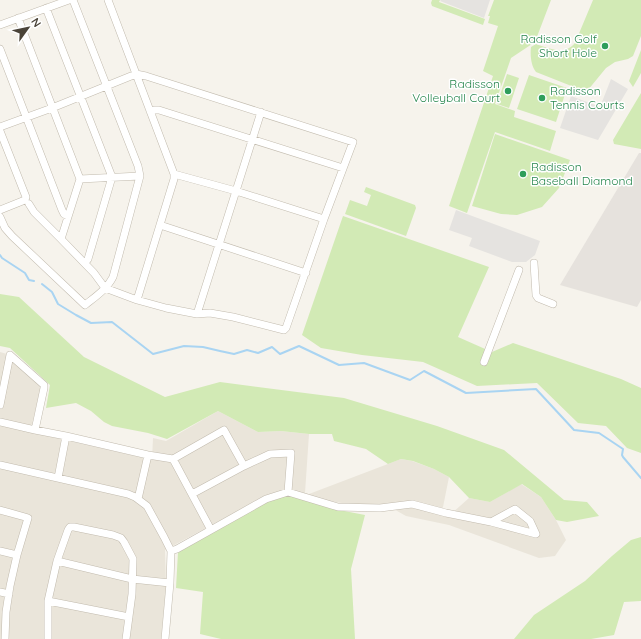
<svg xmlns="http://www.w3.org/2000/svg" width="641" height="639" viewBox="0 0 641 639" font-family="Quicksand,sans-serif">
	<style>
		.residential { fill: #eae5da }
		.industrial { fill: #e6e2dd }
		.green { fill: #d2eab5 }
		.parking { fill: #e5e3e0 }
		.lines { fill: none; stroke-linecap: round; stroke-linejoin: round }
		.stream { stroke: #a9d4f2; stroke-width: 2 }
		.minor-casing { stroke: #c2bbae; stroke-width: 8 }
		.minor { stroke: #fff; stroke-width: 7 }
		.leisure-dot { fill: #2e9e5b; stroke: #fff; stroke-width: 1.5 }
		.labels { text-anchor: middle; stroke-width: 3; stroke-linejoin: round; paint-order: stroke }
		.leisure-label { font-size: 12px; fill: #27864d; stroke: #fff; text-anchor: end }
	</style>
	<rect width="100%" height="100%" fill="#f6f3ec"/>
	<!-- residential -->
	<path class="residential" d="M 0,352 L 7,354 L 41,387 L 30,432 L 152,460 L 153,438 L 166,441 L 218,411 L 258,432 L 281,431 L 309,434 L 305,493 L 309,494 L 401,459 L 412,461 L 434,469 L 449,477 L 442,512 L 451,514 L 469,498 L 490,502 L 521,484 L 541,497 L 556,520 L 566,540 L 555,556 L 539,558 L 449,525 L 406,516 L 390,507 L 342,503 L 323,500 L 258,500 L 165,550 L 166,587 L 161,639 L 0,639 Z"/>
	<!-- industrial -->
	<path class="industrial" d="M 639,153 L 641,153 L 641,300 L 637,307 L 560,285 Z"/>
	<!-- green -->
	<path class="green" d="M 432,0 L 440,0 L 439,2 L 485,19 L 483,25 L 432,6 L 431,3 Z
		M 494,0 L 551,0 L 535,42 L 511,58 L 495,104 L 515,111 L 514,117 L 556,131 L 550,151 L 495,132 L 467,213 L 449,206 L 493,76 L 483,71 L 498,26 L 488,23 L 490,16 L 488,16 Z
		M 593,0 L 641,0 L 641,36 L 633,56 L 628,59 L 615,62 L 606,68 L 588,90 L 584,91 L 536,72 C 531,66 530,55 531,47 L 536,44 C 548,48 565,56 575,43 Z
		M 641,50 L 641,73 L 633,87 L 629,81 Z
		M 507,74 L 519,78 L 509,108 L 497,104 Z
		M 529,75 L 567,88 L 556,122 L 517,109 Z
		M 641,93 L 641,149 L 614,144 L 613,140 Z
		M 495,134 L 570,160 L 559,188 L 542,207 L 517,215 L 501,214 L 472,206 Z
		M 366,187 L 415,205 L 416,208 L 406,236 L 345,214 L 350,200 L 367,206 L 371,195 L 364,192 Z
		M 343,216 L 489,267 L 458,337 L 492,352 L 513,343 L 621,379 L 641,388 L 641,453 L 627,448 L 606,426 L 578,423 L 537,383 L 477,386 L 423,362 L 362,355 L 321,348 L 302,335 Z
		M 0,294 L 19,297 L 84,357 L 165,397 L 220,382 L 344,398 L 437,426 L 504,450 L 564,500 L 587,502 L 599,516 L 567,522 L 556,520 L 541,497 L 522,484 L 490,502 L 469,498 L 449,477 L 434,469 L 413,461 L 401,459 L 388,464 L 366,449 L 334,441 L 332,434 L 309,434 L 281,431 L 258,432 L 218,411 L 167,439 L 148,433 L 112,426 L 104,422 L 91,411 L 76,403 L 46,408 L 50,385 L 10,348 L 0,346 Z
		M 284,494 L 339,510 L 365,515 L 351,569 L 355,639 L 221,639 L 200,634 L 203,592 L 176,588 L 178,552 L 267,501 Z
		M 641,537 L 641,601 L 624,602 L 614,635 L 591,639 L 514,639 L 534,615 L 585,581 L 612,556 L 631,540 Z"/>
	<!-- parking -->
	<path class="parking" d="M 441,0 L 490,0 L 484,18 L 440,1 Z
		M 611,79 L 628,89 L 598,140 L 560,128 L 571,96 L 600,107 Z
		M 456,210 L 540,241 L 535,255 L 526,262 L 512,262 L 469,246 L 472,238 L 449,230 Z"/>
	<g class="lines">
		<!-- stream -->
		<path class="stream" d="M 0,255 L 2,258 L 25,273 L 29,280 L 34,281
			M 42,284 L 52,292 L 58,304 L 76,315 L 91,323 L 112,322 L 153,354 L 184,346 L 203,347 L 220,351 L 234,354 L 247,350 L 258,353 L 272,347 L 280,354 L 299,346 L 339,365 L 364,363 L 410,380 L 424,371 L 466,393 L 536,389 L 574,430 L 599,433 L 623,449 L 622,455 L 623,457 L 641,478"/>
		<!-- minor casing -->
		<g class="minor-casing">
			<path id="minor" d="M 108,0 L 174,174 L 174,179 L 137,300
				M 46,8 L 112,177 L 88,259 L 85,263
				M 18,18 L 80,179
				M 0,25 L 69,0
				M 0,49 L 62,210 L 64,214 L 68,216
				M 150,111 L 155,110 L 159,110 L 343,168
				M 0,127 L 52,108 L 136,74 L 146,76 L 353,142 L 324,219
				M 0,131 L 26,197 L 25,200 L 0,210
				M 140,176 L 80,179 L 61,239 L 94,273 L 105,288 L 137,300 L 166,308 L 197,314 L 210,313 L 233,317 L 284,330 L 286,328 L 324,219 L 236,191 L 174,174
				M 29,204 L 34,212 L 61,239
				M 0,217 L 5,228 L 12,236 L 85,305 C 95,297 107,289 113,277 L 140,176 L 138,166 L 73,0
				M 160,225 L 306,273
				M 534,263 L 536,295 L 538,298 L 553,304
				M 197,314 L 261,112
				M 484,362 L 519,270
				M 0,405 L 10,355 L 44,385 L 44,388 L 35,430
				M 0,422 L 35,430 L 66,436 L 148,455 L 173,459 L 224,430 L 244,466
				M 173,459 L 211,530
				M 0,465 L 128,494 L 135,497 L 147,506 L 164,537 L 171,551 L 170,583 L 165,639
				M 58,478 L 66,436
				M 192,494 L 244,466 L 270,454 L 291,453 L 288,492
				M 138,499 L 148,455
				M 515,509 L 530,521 L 536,534 L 491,522 Z
				M 0,510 L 25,517 L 28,518 L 17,555 L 10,586 L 6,612 L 5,639
				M 0,551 L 17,555
				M 171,551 L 177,549 L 266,499 L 288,492 L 338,507 L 380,508 L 412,504 L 446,513 L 491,522
				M 57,561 L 132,579 L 170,583
				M 0,592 L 9,594
				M 48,601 L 129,617
				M 48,639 L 48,601 L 57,561 L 68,530 L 70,527 L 74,527 L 113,535 L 121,538 L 124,542 L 133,559 L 132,594 L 126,639"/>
		</g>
		<!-- minor -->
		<use href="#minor" class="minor"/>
	</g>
	<!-- markers -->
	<g class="leisure-dot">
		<circle cx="605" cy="46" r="4"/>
		<circle cx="508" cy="91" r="4"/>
		<circle cx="542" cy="98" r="4"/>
		<circle cx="523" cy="174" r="4"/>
	</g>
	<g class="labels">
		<!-- leisure labels -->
		<g class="leisure-label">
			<text x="597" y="43">Radisson Golf<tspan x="597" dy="14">Short Hole</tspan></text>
			<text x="500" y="88">Radisson<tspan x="500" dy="14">Volleyball Court</tspan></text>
			<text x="550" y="95" text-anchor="start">Radisson<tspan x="550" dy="14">Tennis Courts</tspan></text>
			<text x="531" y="171" text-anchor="start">Radisson<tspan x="531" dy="14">Baseball Diamond</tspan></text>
		</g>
	</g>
	<!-- north arrow -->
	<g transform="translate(28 28) rotate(57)" stroke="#ffffff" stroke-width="3" paint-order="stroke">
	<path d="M0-3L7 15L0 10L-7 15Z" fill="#4b4439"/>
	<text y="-6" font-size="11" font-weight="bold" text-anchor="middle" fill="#4b4439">N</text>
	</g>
</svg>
